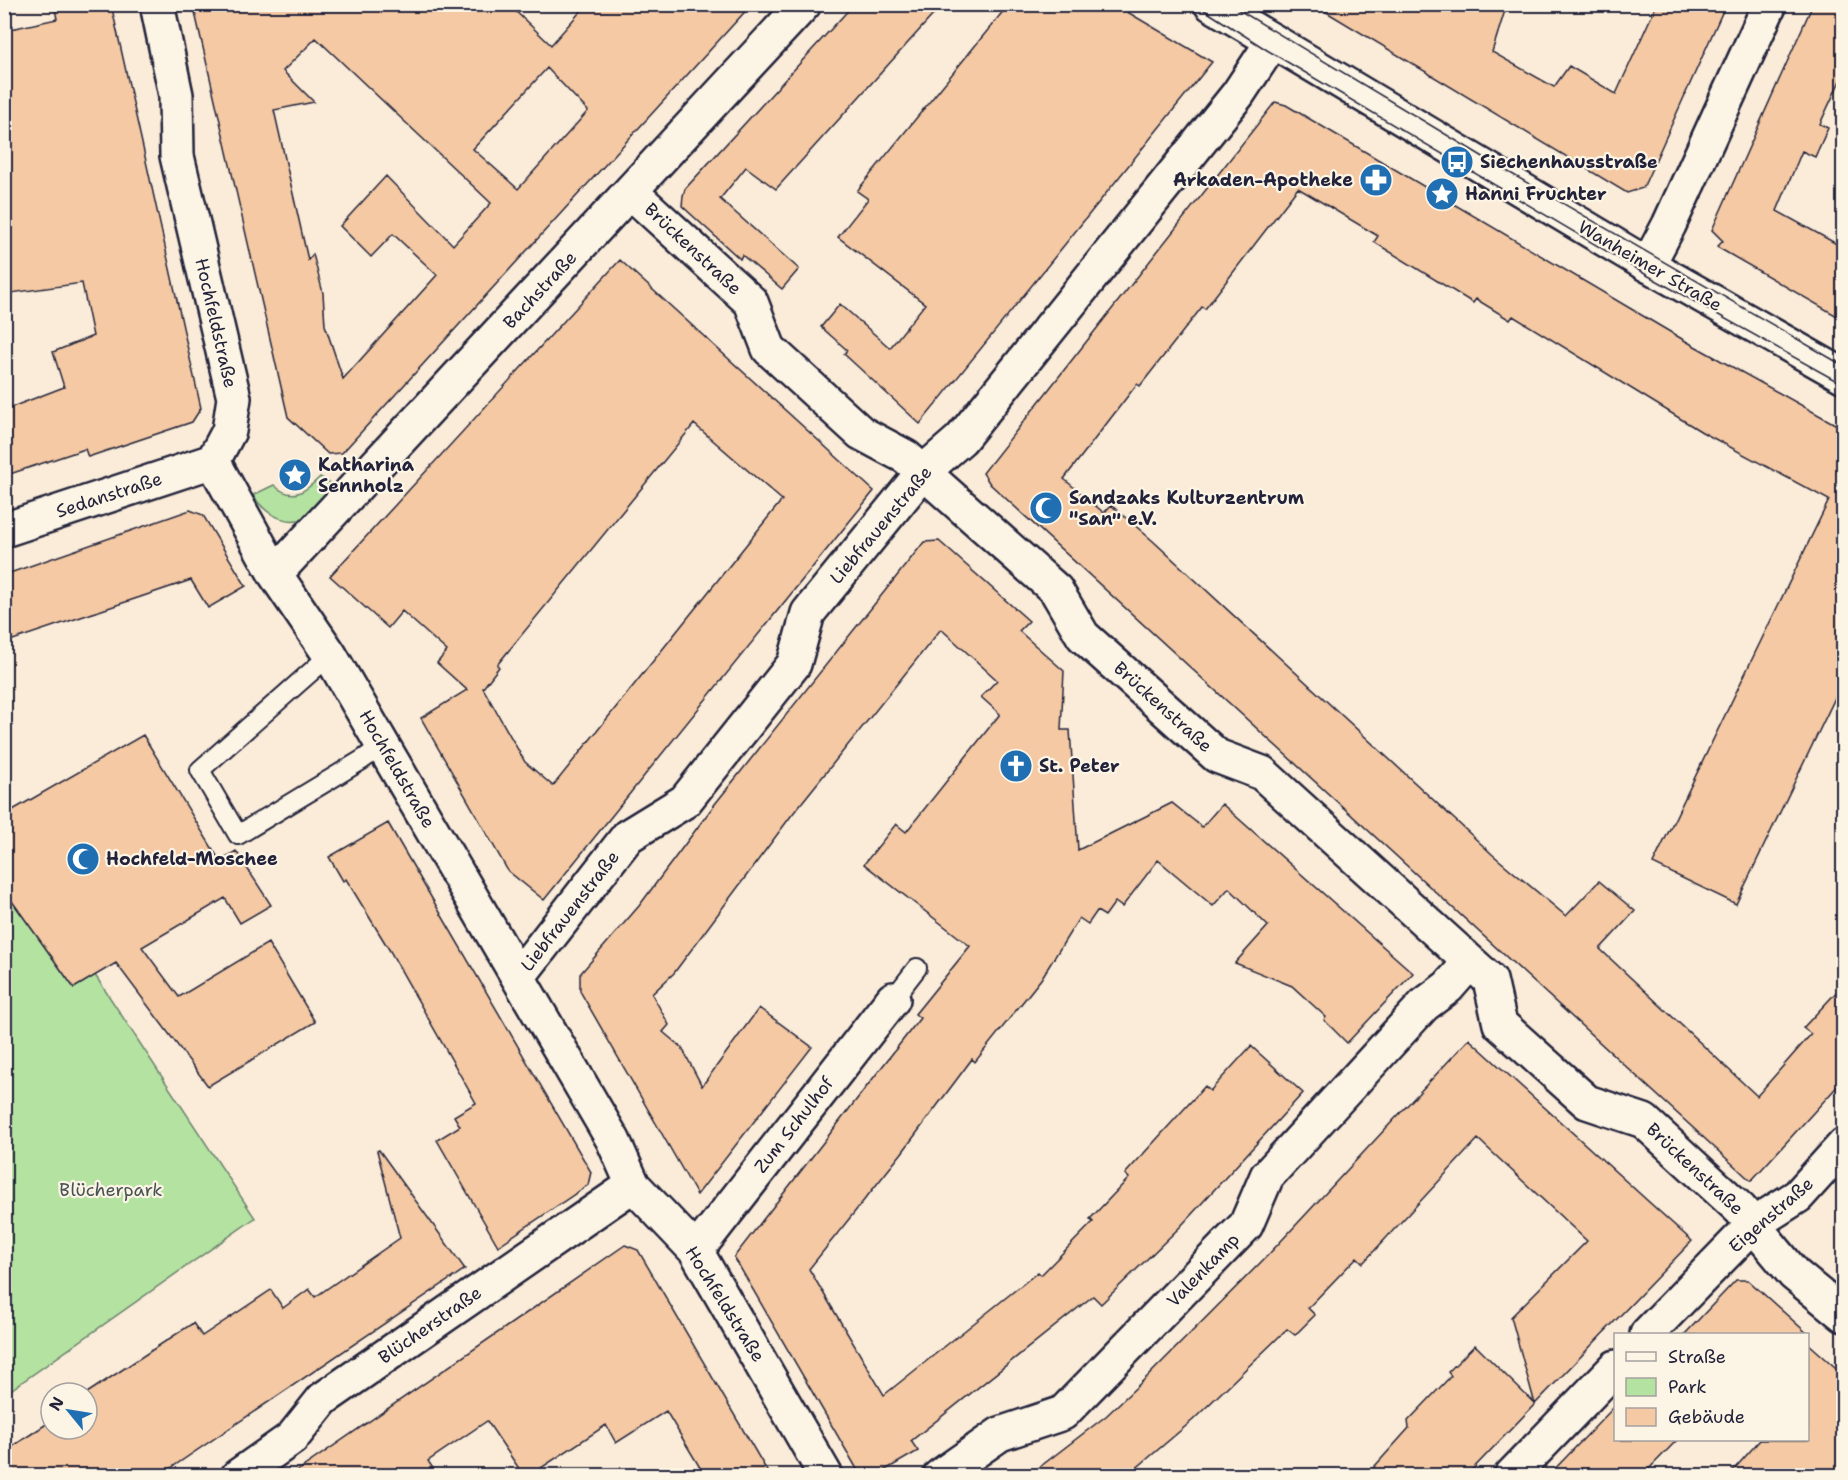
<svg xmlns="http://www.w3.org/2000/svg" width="1848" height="1480" viewBox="0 0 1848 1480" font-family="'Shantell Sans',sans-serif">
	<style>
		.green { fill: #b4e2a1; stroke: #6b826e; stroke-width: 1.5 }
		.building { fill: #f4c9a3; stroke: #22223b; stroke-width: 1.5; fill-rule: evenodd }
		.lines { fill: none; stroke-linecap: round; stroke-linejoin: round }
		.service-casing { stroke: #22223b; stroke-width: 22 }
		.minor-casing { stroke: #22223b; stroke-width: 38 }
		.tertiary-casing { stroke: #22223b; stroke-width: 38 }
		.service { stroke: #fcf5e5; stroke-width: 18 }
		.minor { stroke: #fcf5e5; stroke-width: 33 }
		.tertiary { stroke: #fcf5e5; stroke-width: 33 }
		.tram { stroke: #22223b; stroke-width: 1.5 }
		.labels { text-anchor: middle; stroke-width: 4.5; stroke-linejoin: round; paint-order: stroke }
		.poi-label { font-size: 18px; font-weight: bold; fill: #22223b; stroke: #fcf5e5; text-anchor: start }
		.street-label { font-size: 18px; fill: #22223b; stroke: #fcf5e5 }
		.park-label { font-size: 18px; fill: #465254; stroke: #fcf5e5 }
	</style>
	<rect width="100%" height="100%" fill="#faecd8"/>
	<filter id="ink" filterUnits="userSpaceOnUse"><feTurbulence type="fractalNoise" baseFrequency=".0167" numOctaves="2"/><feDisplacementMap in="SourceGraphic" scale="12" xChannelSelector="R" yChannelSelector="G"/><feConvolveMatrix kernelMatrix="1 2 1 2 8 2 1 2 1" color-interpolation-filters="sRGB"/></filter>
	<g filter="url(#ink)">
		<!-- green -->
		<path class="green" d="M 320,477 L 335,486 C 329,494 322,507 314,513 C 291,530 265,515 253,495 L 274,485 C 292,502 305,492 320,477 Z
			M 4,890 L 74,988 L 95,975 L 255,1218 L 5,1394 Z"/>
		<!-- building -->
		<path class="building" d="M 54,4 L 111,4 L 201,408 L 192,422 L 88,457 L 85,449 L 4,476 L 4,410 L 64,387 L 53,352 L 93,336 L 82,283 L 4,294 L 4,56 L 11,55 L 6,30 L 57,19 Z
			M 193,4 L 508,4 L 551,45 L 587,4 L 752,4 L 342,453 L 328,454 L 288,417 ZM 316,38 L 491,203 L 453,245 L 386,176 L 340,226 L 371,257 L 393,234 L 437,275 L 343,379 L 325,325 L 323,293 L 313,254 L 308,260 L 274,110 L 314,102 L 283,71 ZM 547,68 L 588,111 L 518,189 L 473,149 Z
			M 854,4 L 943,4 L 776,189 L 746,167 L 720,199 L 799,269 L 782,289 L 742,255 L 740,259 L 682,206 L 683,196 L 685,189 Z
			M 1009,4 L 1114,4 L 1212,62 L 920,424 L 844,354 L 847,350 L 821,327 L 840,304 L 890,348 L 925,304 L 838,237 L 868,199 L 857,191 Z
			M 1313,4 L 1507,4 L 1492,52 L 1554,87 L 1569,66 L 1616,94 L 1657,4 L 1726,4 L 1643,188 L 1627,193 Z
			M 1813,4 L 1844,4 L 1844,72 L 1820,124 L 1828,128 L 1815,157 L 1802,151 L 1777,211 L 1844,248 L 1844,320 L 1717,247 L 1723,241 L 1712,230 Z
			M 1275,102 L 1286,105 L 1682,339 L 1844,429 L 1844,679 L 1736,904 L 1653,864 L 1829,500 L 1702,432 L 1513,316 L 1510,320 L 1476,299 L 1473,303 L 1374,242 L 1378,236 L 1298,188 L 1205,309 L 1202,307 L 1140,386 L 1137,384 L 1064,479 L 1104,513 L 1111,505 L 1153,541 L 1493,855 L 1566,916 L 1599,881 L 1635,911 L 1600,949 L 1757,1096 L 1811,1034 L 1803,1028 L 1844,984 L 1844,1079 L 1751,1181 L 990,484 L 983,473 Z
			M 620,260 L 874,491 L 544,900 L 508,871 L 421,718 L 467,690 L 437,663 L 447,651 L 402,611 L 388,628 L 330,576 ZM 694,424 L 782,500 L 553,786 L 525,762 L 483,688 L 499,667 L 497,665 Z
			M 190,510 L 203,515 L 246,586 L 208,608 L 191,580 L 4,643 L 4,575 Z
			M 939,541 L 1029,621 L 1019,631 L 1064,671 L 1061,730 L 1070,730 L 1078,850 L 1172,803 L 1202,827 L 1222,804 L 1413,973 L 1347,1043 L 1324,1020 L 1326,1017 L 1292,986 L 1235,963 L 1268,926 L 1229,888 L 1213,906 L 1158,860 L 1122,907 L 1115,902 L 1105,916 L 1097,911 L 1088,924 L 1079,918 L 1041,979 L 975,1062 L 972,1059 L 901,1154 L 809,1269 L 884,1395 L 1038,1272 L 1041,1275 L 1093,1222 L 1090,1219 L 1129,1178 L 1125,1174 L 1205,1086 L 1210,1091 L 1251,1046 L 1303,1093 L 1180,1227 L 1101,1304 L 1093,1296 L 911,1441 L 918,1451 L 875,1476 L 861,1476 L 734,1257 L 920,1018 L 915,1014 L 970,946 L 864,864 L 896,824 L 906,832 L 1000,714 L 981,697 L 997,680 L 941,629 L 791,816 L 674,973 L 652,994 L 669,1025 L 663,1032 L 682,1048 L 702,1086 L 759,1008 L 812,1047 L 697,1195 L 580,991 L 580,974 L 639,906 L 715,804 L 924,542 Z
			M 143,735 L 220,861 L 236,851 L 271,905 L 240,923 L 225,898 L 142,947 L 179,997 L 268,943 L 315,1022 L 208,1086 L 116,963 L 74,988 L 4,890 L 4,815 Z
			M 388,823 L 591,1172 L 588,1185 L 498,1246 L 437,1140 L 460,1126 L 454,1116 L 476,1103 L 390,951 L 346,879 L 343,881 L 329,857 Z
			M 1469,1039 L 1692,1241 L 1535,1404 L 1511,1317 L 1587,1241 L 1478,1139 L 1363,1263 L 1357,1257 L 1308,1308 L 1315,1315 L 1295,1335 L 1287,1329 L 1193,1420 L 1127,1476 L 1028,1476 L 1106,1416 L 1148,1376 L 1269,1254 Z
			M 379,1150 L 465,1269 L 159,1476 L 4,1476 L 4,1452 L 51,1421 L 51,1429 L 87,1429 L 87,1393 L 193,1323 L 202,1336 L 271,1290 L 283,1308 L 309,1289 L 315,1297 L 400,1238 L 377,1151 Z
			M 625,1245 L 638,1250 L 770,1476 L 705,1476 L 666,1411 L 616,1443 L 606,1425 L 529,1476 L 524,1476 L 487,1421 L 428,1461 L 438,1476 L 290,1476 Z
			M 1736,1280 L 1748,1280 L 1809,1335 L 1684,1335 Z
			M 1808,1343 L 1844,1375 L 1844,1476 L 1728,1476 L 1760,1440 L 1808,1440 Z
			M 1475,1345 L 1535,1404 L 1466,1476 L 1366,1476 L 1409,1428 L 1408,1421 L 1451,1376 L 1448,1372 Z
			M 1616,1405 L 1616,1440 L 1677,1440 L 1642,1476 L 1548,1476 Z"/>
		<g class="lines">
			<!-- service casing -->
			<g class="service-casing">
				<path id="service" d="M 330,655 L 200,770 L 238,835 L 362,760 L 383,745
					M 893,999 L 917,968"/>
			</g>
			<!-- minor casing -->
			<g class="minor-casing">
				<path id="minor" d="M 157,4 L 176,95 L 177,156 L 234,398 L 229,431 L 213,461
					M 631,192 L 751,302 L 769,349 L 861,433 L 906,457 L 1056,590 L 1083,636 L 1217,756 L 1262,773 L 1490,980 L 1500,1024 L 1587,1102 L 1644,1121 L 1740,1209 L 1794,1274 L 1844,1315
					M 1648,265 L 1669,225 L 1770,4
					M 213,461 L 275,574 L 330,655 L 613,1140 L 633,1185 L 696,1251 L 826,1476
					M 4,530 L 213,461
					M 275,574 L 804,4
					M 518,977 L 628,836 L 685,801 L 794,664 L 808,613 L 923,472 L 961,439 L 1238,94 L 1273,41
					M 696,1251 L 893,999
					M 1647,1334 L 1754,1224 L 1798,1196 L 1844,1145
					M 238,1476 L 292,1438 L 323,1399 L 633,1185
					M 940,1476 L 1000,1434 L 1063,1413 L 1246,1225 L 1267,1176 L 1424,1005 L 1448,987 L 1470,962
					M 1511,1476 L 1616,1367"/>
			</g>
			<!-- tertiary casing -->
			<g class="tertiary-casing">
				<path id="tertiary" d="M 1211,4 L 1648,265 L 1844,376"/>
			</g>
			<!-- service -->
			<use href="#service" class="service"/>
			<!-- minor -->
			<use href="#minor" class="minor"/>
			<!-- tertiary -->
			<use href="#tertiary" class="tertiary"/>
			<!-- tram -->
			<path class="tram" d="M 1195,4 L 1267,50 L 1645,274 L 1844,385
				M 1229,4 L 1505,170 L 1844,366"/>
		</g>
	</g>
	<!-- icons -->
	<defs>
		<g id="bus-disc" transform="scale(1.725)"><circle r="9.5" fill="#1f6fb2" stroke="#fcf5e5"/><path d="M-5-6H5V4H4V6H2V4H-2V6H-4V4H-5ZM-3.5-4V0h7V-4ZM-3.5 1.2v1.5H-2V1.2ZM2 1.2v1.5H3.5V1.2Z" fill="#fff"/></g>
		<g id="pharmacy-disc" transform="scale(1.725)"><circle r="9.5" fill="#1f6fb2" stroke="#fcf5e5"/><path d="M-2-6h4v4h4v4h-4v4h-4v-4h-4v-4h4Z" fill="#fff"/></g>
		<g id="sight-disc" transform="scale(1.725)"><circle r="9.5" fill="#1f6fb2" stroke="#fcf5e5"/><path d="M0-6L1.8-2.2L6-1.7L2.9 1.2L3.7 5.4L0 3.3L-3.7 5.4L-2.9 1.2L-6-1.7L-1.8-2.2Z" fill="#fff"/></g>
		<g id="mosque-disc" transform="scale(1.725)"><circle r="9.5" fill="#1f6fb2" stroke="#fcf5e5"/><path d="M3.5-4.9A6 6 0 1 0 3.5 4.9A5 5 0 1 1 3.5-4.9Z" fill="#fff"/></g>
		<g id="church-disc" transform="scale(1.725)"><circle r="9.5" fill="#1f6fb2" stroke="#fcf5e5"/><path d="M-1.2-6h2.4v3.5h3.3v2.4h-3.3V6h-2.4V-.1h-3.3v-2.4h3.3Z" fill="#fff"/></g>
	</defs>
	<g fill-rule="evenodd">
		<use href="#bus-disc" x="1457" y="162"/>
		<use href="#pharmacy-disc" x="1376" y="180"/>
		<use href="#sight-disc" x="1442" y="194"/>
		<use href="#sight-disc" x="295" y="475"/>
		<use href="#mosque-disc" x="1046" y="508"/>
		<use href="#church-disc" x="1016" y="766"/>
		<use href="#mosque-disc" x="83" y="859"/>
	</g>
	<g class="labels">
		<!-- poi labels -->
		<g class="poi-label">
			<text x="1480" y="168">Siechenhausstraße</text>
			<text x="1353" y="186" text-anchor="end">Arkaden-Apotheke</text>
			<text x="1465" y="200">Hanni Fruchter</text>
			<text x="318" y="471">Katharina<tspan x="318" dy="21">Sennholz</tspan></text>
			<text x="1069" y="504">Sandzaks Kulturzentrum<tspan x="1069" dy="21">"San" e.V.</tspan></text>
			<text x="1039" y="772">St. Peter</text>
			<text x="106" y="865">Hochfeld-Moschee</text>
		</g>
		<!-- street labels -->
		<g class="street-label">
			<text transform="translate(693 249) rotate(43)" y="6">Brückenstraße</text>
			<text transform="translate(1650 266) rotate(30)" y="6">Wanheimer Straße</text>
			<text transform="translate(540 290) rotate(-47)" y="6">Bachstraße</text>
			<text transform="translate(216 323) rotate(77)" y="6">Hochfeldstraße</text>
			<text transform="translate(109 495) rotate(-18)" y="6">Sedanstraße</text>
			<text transform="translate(881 525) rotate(-50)" y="6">Liebfrauenstraße</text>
			<text transform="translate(1163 707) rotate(42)" y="6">Brückenstraße</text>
			<text transform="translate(397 769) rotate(60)" y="6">Hochfeldstraße</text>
			<text transform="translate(570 911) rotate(-52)" y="6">Liebfrauenstraße</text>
			<text transform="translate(794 1125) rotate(-52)" y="6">Zum Schulhof</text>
			<text transform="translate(1695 1169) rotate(43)" y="6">Brückenstraße</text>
			<text transform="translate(1771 1215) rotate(-41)" y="6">Eigenstraße</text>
			<text transform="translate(1203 1270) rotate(-46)" y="6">Valenkamp</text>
			<text transform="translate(725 1304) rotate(58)" y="6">Hochfeldstraße</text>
			<text transform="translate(430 1325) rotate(-35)" y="6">Blücherstraße</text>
		</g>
		<!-- park labels -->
		<g class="park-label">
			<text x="111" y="1196">Blücherpark</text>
		</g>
	</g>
	<!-- margin -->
	<rect width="1848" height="1480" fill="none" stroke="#fcf5e5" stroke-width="24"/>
	<rect x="12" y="12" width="1824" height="1456" fill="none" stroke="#22223b" stroke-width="2" filter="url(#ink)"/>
	<!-- legend -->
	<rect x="1614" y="1333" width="195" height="108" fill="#fcf5e5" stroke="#a5a1a1" stroke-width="1.5"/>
	<rect x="1626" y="1352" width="30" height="9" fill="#fcf5e5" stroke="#a5a1a1" stroke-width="1.5"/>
	<text x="1668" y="1363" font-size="18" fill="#22223b">Straße</text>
	<rect x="1626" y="1378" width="30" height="18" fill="#b4e2a1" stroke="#a5a1a1" stroke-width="1.5"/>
	<text x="1668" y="1393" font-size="18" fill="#22223b">Park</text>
	<rect x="1626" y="1408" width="30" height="18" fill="#f4c9a3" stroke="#a5a1a1" stroke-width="1.5"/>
	<text x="1668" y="1423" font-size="18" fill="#22223b">Gebäude</text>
	<!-- north arrow -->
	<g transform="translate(69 1411) rotate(300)"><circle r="28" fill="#fcf5e5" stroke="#a5a1a1" stroke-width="1.5"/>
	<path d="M0-4.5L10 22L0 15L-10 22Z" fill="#1f6fb2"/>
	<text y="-9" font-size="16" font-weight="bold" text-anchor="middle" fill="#22223b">N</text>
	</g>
</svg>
